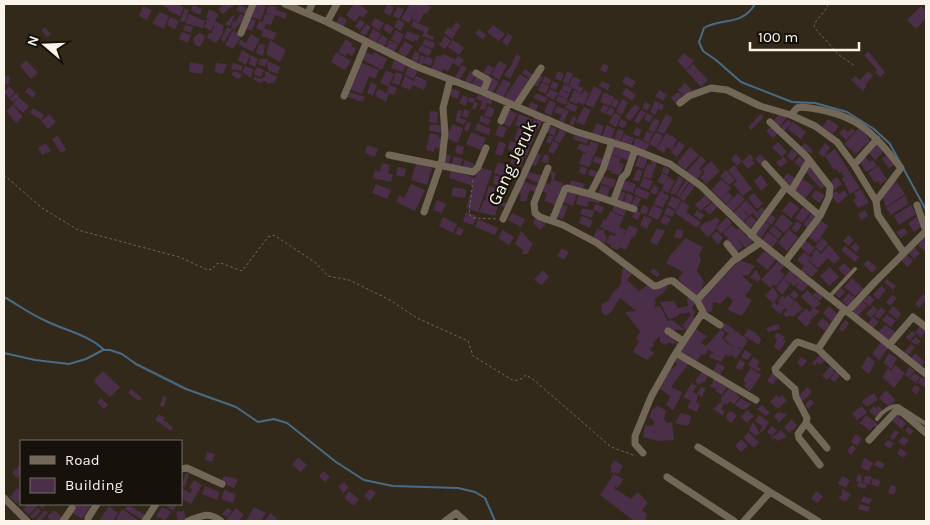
<svg xmlns="http://www.w3.org/2000/svg" width="930" height="525" viewBox="0 0 930 525" font-family="Karla,sans-serif">
	<style>
		.lines { fill: none; stroke-linecap: round; stroke-linejoin: round }
		.stream { stroke: #496c86; stroke-width: 2 }
		.building { fill: #4b2e48 }
		.path { stroke: #726a5c; stroke-width: 1; stroke-dasharray: 2.5 2.5; stroke-linecap: butt }
		.lane { stroke: #736857; stroke-width: 4 }
		.street { stroke: #736857; stroke-width: 7 }
		.labels { text-anchor: middle; stroke-width: 4; stroke-linejoin: round; paint-order: stroke }
		.street-label { font-size: 18px; fill: #faf4ea; stroke: #16120b }
	</style>
	<rect width="100%" height="100%" fill="#32291a"/>
	<g class="lines">
		<!-- stream -->
		<path class="stream" d="M 755,4 C 741,27 723,17 704,28 L 699,42 L 703,51 L 716,60 L 741,82 L 792,102 L 815,103 L 847,112 L 874,129 L 890,144 L 926,210
			M 4,297 C 17,304 30,314 44,320 C 63,330 87,334 103,349
			M 4,353 L 35,360 L 69,364 L 86,359 L 103,350 L 110,350 L 122,354 L 136,364 L 186,389 L 236,407 L 258,422 L 274,419 L 287,423 L 336,462 L 364,480 L 393,486 L 458,488 L 475,492 L 485,498 L 495,521"/>
	</g>
	<!-- building -->
	<path class="building" d="M 163,4 L 177,4 L 184,7 L 180,16 L 168,11 L 169,9 L 162,5 Z
		M 222,4 L 235,4 L 223,14 L 219,10 Z
		M 255,4 L 266,6 L 261,20 L 250,17 Z
		M 262,4 L 278,7 L 276,10 L 287,13 L 285,19 L 275,15 L 271,25 L 262,23 L 265,14 L 272,15 L 266,13 L 268,7 L 271,7 Z
		M 354,4 L 359,4 L 368,11 L 363,18 L 360,15 L 355,22 L 346,15 Z
		M 388,4 L 394,7 L 390,16 L 383,12 Z
		M 410,4 L 426,4 L 431,7 L 426,14 L 424,13 L 419,23 L 412,19 L 416,10 L 409,23 L 401,19 Z
		M 193,5 L 202,9 L 200,15 L 191,11 Z
		M 239,5 L 249,9 L 246,15 L 236,10 Z
		M 143,6 L 152,10 L 147,20 L 139,16 Z
		M 398,6 L 404,10 L 399,19 L 393,16 Z
		M 921,6 L 926,11 L 926,18 L 916,29 L 907,20 Z
		M 185,8 L 189,10 L 185,22 L 180,21 Z
		M 209,9 L 218,14 L 211,31 L 204,27 L 207,22 L 205,20 L 210,20 L 206,18 Z
		M 160,12 L 169,16 L 164,29 L 152,23 Z
		M 189,14 L 205,21 L 203,28 L 185,23 Z
		M 241,14 L 244,16 L 241,23 L 237,26 L 235,30 L 233,29 L 234,26 L 224,42 L 221,40 L 227,27 L 231,29 L 233,21 L 235,20 L 236,22 L 238,17 Z
		M 235,15 L 230,26 L 225,25 L 232,16 Z
		M 340,16 L 347,20 L 343,28 L 336,23 Z
		M 170,17 L 179,21 L 175,29 L 167,25 Z
		M 249,18 L 256,20 L 252,31 L 246,29 Z
		M 375,18 L 384,23 L 379,31 L 371,24 Z
		M 360,19 L 365,23 L 360,30 L 355,27 Z
		M 398,19 L 405,23 L 401,31 L 394,27 Z
		M 215,21 L 224,26 L 222,35 L 216,43 L 207,38 L 209,33 L 212,33 Z
		M 259,21 L 266,24 L 264,28 L 277,33 L 273,40 L 261,36 L 263,32 L 256,28 Z
		M 413,21 L 429,28 L 427,34 L 434,37 L 433,40 L 422,36 L 424,32 L 411,26 Z
		M 456,22 L 461,26 L 456,32 L 451,29 Z
		M 386,23 L 394,28 L 390,34 L 383,29 Z
		M 366,24 L 371,27 L 365,36 L 360,33 Z
		M 185,25 L 193,27 L 191,33 L 183,30 Z
		M 493,25 L 505,34 L 499,41 L 487,32 Z
		M 45,27 L 51,34 L 47,37 L 41,30 Z
		M 448,27 L 456,33 L 452,39 L 444,33 Z
		M 373,29 L 381,34 L 376,43 L 368,38 Z
		M 479,29 L 486,35 L 483,40 L 475,33 Z
		M 233,30 L 242,36 L 233,49 L 225,45 Z
		M 396,30 L 404,35 L 399,44 L 391,39 Z
		M 407,31 L 420,36 L 417,41 L 414,40 L 413,42 L 404,38 Z
		M 182,32 L 191,35 L 188,43 L 179,39 Z
		M 199,33 L 203,34 L 205,38 L 200,47 L 195,45 L 193,38 Z
		M 508,33 L 513,37 L 507,46 L 502,42 Z
		M 251,34 L 260,39 L 253,52 L 238,44 L 240,40 L 246,43 Z
		M 382,35 L 388,39 L 384,47 L 377,43 Z
		M 445,36 L 451,41 L 445,49 L 439,45 Z
		M 346,39 L 353,44 L 351,46 L 356,49 L 352,56 L 347,53 L 345,56 L 338,52 Z
		M 425,39 L 435,43 L 433,49 L 422,44 Z
		M 270,40 L 286,50 L 280,62 L 266,54 Z
		M 389,40 L 398,44 L 394,53 L 385,49 Z
		M 453,40 L 464,48 L 459,55 L 448,47 Z
		M 405,41 L 413,46 L 406,57 L 398,52 Z
		M 259,44 L 265,45 L 263,56 L 256,53 Z
		M 421,45 L 432,50 L 429,56 L 418,51 Z
		M 242,50 L 250,55 L 246,65 L 238,60 Z
		M 365,51 L 372,55 L 374,52 L 387,59 L 382,70 L 361,59 Z
		M 415,51 L 420,54 L 417,63 L 411,60 Z
		M 868,51 L 885,72 L 880,77 L 875,72 L 877,70 L 864,55 Z
		M 336,52 L 351,61 L 345,70 L 331,62 Z
		M 684,53 L 694,61 L 686,70 L 677,61 Z
		M 443,54 L 455,59 L 448,71 L 443,69 L 441,74 L 431,70 L 437,55 L 441,57 Z
		M 517,54 L 521,57 L 510,79 L 504,75 L 513,63 L 512,62 Z
		M 251,55 L 258,59 L 255,67 L 249,64 Z
		M 421,55 L 425,57 L 422,65 L 418,63 Z
		M 426,56 L 433,59 L 431,66 L 423,63 Z
		M 458,56 L 464,60 L 459,67 L 453,63 Z
		M 260,59 L 268,59 L 265,67 L 258,64 Z
		M 26,60 L 38,73 L 31,79 L 20,66 Z
		M 394,60 L 406,65 L 403,72 L 391,68 Z
		M 268,61 L 280,67 L 278,74 L 269,71 L 267,66 Z
		M 499,61 L 507,65 L 499,80 L 491,75 Z
		M 190,62 L 204,65 L 202,74 L 189,72 Z
		M 360,62 L 379,70 L 375,79 L 369,76 L 362,94 L 349,89 Z
		M 216,63 L 227,64 L 223,74 L 215,72 Z
		M 233,63 L 243,66 L 241,71 L 231,69 Z
		M 603,64 L 609,66 L 606,73 L 600,70 Z
		M 693,64 L 708,80 L 701,87 L 686,71 Z
		M 462,65 L 467,68 L 459,80 L 455,77 Z
		M 488,65 L 494,68 L 490,75 L 488,74 L 490,75 L 488,78 L 482,75 Z
		M 245,66 L 253,69 L 251,78 L 242,72 Z
		M 257,67 L 264,70 L 261,77 L 255,75 L 254,72 Z
		M 408,67 L 417,71 L 414,79 L 405,75 Z
		M 525,69 L 533,75 L 530,79 L 522,73 Z
		M 386,70 L 394,74 L 389,85 L 397,88 L 394,95 L 389,93 L 386,102 L 375,96 L 378,89 L 387,93 L 389,87 L 380,83 Z
		M 234,71 L 242,74 L 239,79 L 231,75 Z
		M 265,71 L 277,77 L 275,82 L 268,84 L 265,81 L 263,81 L 261,83 L 254,80 L 254,77 L 261,79 L 265,76 Z
		M 470,71 L 476,74 L 470,84 L 465,81 Z
		M 558,71 L 564,74 L 561,81 L 555,78 Z
		M 567,71 L 573,74 L 568,85 L 563,82 Z
		M 868,71 L 873,76 L 865,85 L 867,86 L 863,91 L 851,80 L 855,76 L 860,80 Z
		M 396,72 L 403,74 L 399,85 L 392,83 Z
		M 520,74 L 529,80 L 514,103 L 505,97 Z
		M 538,74 L 543,77 L 537,87 L 532,84 Z
		M 4,75 L 10,77 L 8,85 L 4,83 Z
		M 405,76 L 414,81 L 416,76 L 427,81 L 424,90 L 413,85 L 410,90 L 401,86 Z
		M 545,76 L 551,80 L 549,85 L 542,81 Z
		M 573,76 L 581,80 L 578,86 L 583,88 L 581,93 L 569,86 Z
		M 626,76 L 636,82 L 632,88 L 622,82 Z
		M 476,77 L 486,83 L 482,90 L 471,85 Z
		M 492,77 L 499,82 L 492,94 L 484,91 Z
		M 503,79 L 511,83 L 503,98 L 495,93 Z
		M 553,81 L 559,84 L 556,90 L 550,87 Z
		M 602,81 L 610,85 L 608,90 L 599,86 Z
		M 371,82 L 377,85 L 373,96 L 367,93 Z
		M 542,82 L 549,86 L 546,94 L 538,90 Z
		M 685,83 L 692,90 L 684,97 L 678,90 Z
		M 564,84 L 572,88 L 570,93 L 561,90 Z
		M 9,86 L 15,92 L 9,98 L 4,92 Z
		M 594,86 L 602,91 L 593,108 L 585,104 Z
		M 29,87 L 36,93 L 33,98 L 25,92 Z
		M 449,88 L 460,91 L 458,99 L 448,95 Z
		M 626,88 L 636,95 L 632,101 L 622,94 Z
		M 550,89 L 558,93 L 554,100 L 546,96 Z
		M 560,90 L 570,94 L 567,99 L 558,95 Z
		M 574,90 L 582,94 L 584,90 L 589,93 L 584,105 L 578,102 L 577,104 L 569,101 Z
		M 660,90 L 667,95 L 663,101 L 655,96 Z
		M 347,91 L 365,97 L 363,102 L 345,96 Z
		M 604,92 L 614,97 L 610,106 L 600,102 Z
		M 678,92 L 684,98 L 677,105 L 671,98 Z
		M 16,93 L 19,96 L 13,102 L 9,99 Z
		M 536,93 L 548,98 L 545,103 L 533,98 Z
		M 463,95 L 469,98 L 465,106 L 459,103 Z
		M 478,95 L 493,99 L 491,105 L 487,103 L 485,110 L 480,109 L 482,101 L 476,99 Z
		M 558,96 L 568,100 L 565,105 L 556,101 Z
		M 18,97 L 29,106 L 23,113 L 13,104 Z
		M 470,97 L 475,99 L 474,102 L 478,103 L 475,110 L 472,108 L 474,103 L 468,102 Z
		M 614,98 L 619,101 L 616,108 L 611,106 Z
		M 622,99 L 628,102 L 622,115 L 616,112 Z
		M 549,100 L 556,103 L 551,116 L 544,112 Z
		M 655,101 L 664,105 L 662,110 L 658,109 L 655,115 L 650,112 Z
		M 531,102 L 538,105 L 535,112 L 528,109 Z
		M 568,102 L 578,107 L 575,112 L 565,108 Z
		M 645,102 L 651,105 L 647,111 L 642,108 Z
		M 635,104 L 640,108 L 630,121 L 625,117 Z
		M 13,105 L 23,117 L 16,123 L 6,111 Z
		M 603,105 L 609,107 L 605,114 L 600,111 Z
		M 488,106 L 495,109 L 491,118 L 484,115 Z
		M 557,106 L 569,111 L 564,122 L 559,120 L 562,115 L 554,112 Z
		M 584,107 L 591,110 L 584,125 L 576,122 Z
		M 610,107 L 615,110 L 611,116 L 606,114 Z
		M 33,108 L 44,115 L 41,120 L 30,113 Z
		M 464,109 L 470,111 L 467,118 L 462,116 Z
		M 508,109 L 517,114 L 510,127 L 501,123 Z
		M 458,110 L 462,111 L 460,118 L 466,120 L 464,125 L 455,121 Z
		M 641,110 L 646,113 L 638,124 L 634,121 Z
		M 430,111 L 438,112 L 437,123 L 429,122 Z
		M 781,112 L 787,118 L 779,127 L 773,121 Z
		M 614,113 L 621,116 L 616,127 L 609,123 Z
		M 647,113 L 653,116 L 650,122 L 644,120 Z
		M 49,114 L 56,122 L 48,129 L 41,121 Z
		M 519,114 L 532,119 L 527,130 L 515,125 Z
		M 666,114 L 673,117 L 664,134 L 657,131 Z
		M 761,114 L 764,117 L 751,130 L 748,127 Z
		M 481,115 L 491,120 L 488,125 L 479,121 Z
		M 573,116 L 577,118 L 573,126 L 569,124 Z
		M 535,117 L 543,120 L 539,129 L 532,126 Z
		M 654,118 L 660,121 L 654,133 L 648,130 Z
		M 621,119 L 627,122 L 624,128 L 618,126 Z
		M 828,119 L 839,126 L 833,134 L 822,127 Z
		M 788,120 L 792,123 L 783,132 L 781,131 L 783,129 L 781,127 Z
		M 467,122 L 471,123 L 468,132 L 464,130 Z
		M 793,122 L 806,132 L 801,139 L 788,129 Z
		M 477,123 L 491,129 L 489,135 L 475,130 Z
		M 597,123 L 604,126 L 600,136 L 592,133 Z
		M 430,124 L 444,126 L 443,133 L 429,131 Z
		M 452,124 L 463,128 L 458,143 L 447,139 Z
		M 499,125 L 507,128 L 503,138 L 495,135 Z
		M 548,125 L 557,129 L 554,136 L 545,131 Z
		M 607,125 L 615,129 L 611,140 L 602,136 Z
		M 772,126 L 778,133 L 773,138 L 766,131 Z
		M 531,127 L 537,130 L 531,145 L 525,142 Z
		M 636,127 L 642,130 L 639,137 L 633,134 Z
		M 860,127 L 870,140 L 856,154 L 844,144 Z
		M 518,128 L 527,131 L 523,143 L 514,140 Z
		M 844,128 L 848,132 L 852,128 L 855,131 L 846,140 L 839,133 Z
		M 560,129 L 566,132 L 560,143 L 554,140 Z
		M 618,129 L 624,131 L 619,144 L 613,141 Z
		M 647,131 L 653,133 L 649,143 L 643,140 Z
		M 471,132 L 486,138 L 481,150 L 466,144 Z
		M 656,132 L 663,136 L 657,148 L 649,144 Z
		M 430,133 L 439,135 L 438,138 L 443,139 L 440,149 L 435,147 L 434,152 L 426,150 Z
		M 666,133 L 677,139 L 672,150 L 667,147 L 664,153 L 657,149 Z
		M 575,134 L 589,139 L 587,144 L 573,139 Z
		M 624,134 L 634,138 L 631,146 L 621,142 Z
		M 549,135 L 554,137 L 550,144 L 546,142 Z
		M 58,136 L 66,150 L 61,153 L 52,139 Z
		M 636,138 L 649,144 L 646,152 L 633,146 Z
		M 499,141 L 506,144 L 502,156 L 495,154 Z
		M 510,141 L 516,143 L 513,151 L 508,149 Z
		M 553,141 L 559,144 L 554,154 L 548,151 Z
		M 591,141 L 599,144 L 589,167 L 579,164 L 583,153 L 585,154 L 586,153 L 577,149 L 580,143 L 588,146 Z
		M 679,141 L 685,146 L 677,157 L 671,152 Z
		M 778,142 L 787,152 L 782,157 L 772,147 Z
		M 46,143 L 51,151 L 42,155 L 38,148 Z
		M 519,143 L 530,147 L 527,156 L 524,155 L 522,167 L 510,163 Z
		M 805,143 L 813,151 L 811,154 L 809,152 L 806,154 L 801,147 Z
		M 825,143 L 830,147 L 824,157 L 818,153 Z
		M 876,143 L 885,150 L 875,160 L 868,152 Z
		M 367,145 L 378,149 L 375,157 L 365,153 Z
		M 457,145 L 464,147 L 462,155 L 455,152 Z
		M 612,145 L 634,151 L 631,161 L 610,154 Z
		M 690,147 L 699,155 L 685,170 L 677,163 Z
		M 792,149 L 798,154 L 792,161 L 787,156 Z
		M 835,149 L 860,188 L 850,194 L 842,179 L 844,177 L 841,172 L 839,173 L 836,169 L 834,170 L 825,156 Z
		M 535,152 L 541,155 L 536,166 L 530,164 Z
		M 446,154 L 451,156 L 448,166 L 443,164 Z
		M 545,154 L 549,156 L 548,164 L 541,161 Z
		M 736,154 L 742,161 L 737,166 L 731,159 Z
		M 750,154 L 754,159 L 752,161 L 755,163 L 748,169 L 742,162 Z
		M 760,154 L 766,160 L 761,165 L 755,159 Z
		M 887,154 L 895,164 L 889,169 L 882,159 Z
		M 610,155 L 621,158 L 619,162 L 624,164 L 620,175 L 611,173 L 614,164 L 611,171 L 604,169 Z
		M 639,155 L 648,158 L 644,169 L 635,166 Z
		M 454,156 L 463,159 L 460,168 L 451,165 Z
		M 595,156 L 606,160 L 604,166 L 593,162 Z
		M 701,156 L 706,161 L 699,169 L 703,172 L 695,181 L 686,172 Z
		M 800,156 L 806,162 L 801,168 L 794,162 Z
		M 865,156 L 869,162 L 873,160 L 877,166 L 866,172 L 859,160 Z
		M 784,157 L 788,162 L 780,167 L 776,162 Z
		M 465,160 L 474,164 L 471,170 L 462,167 Z
		M 652,160 L 657,162 L 651,179 L 643,177 L 647,164 L 651,165 Z
		M 711,161 L 720,171 L 706,184 L 700,177 L 705,173 L 702,169 Z
		M 498,162 L 512,167 L 508,178 L 494,173 Z
		M 382,163 L 390,165 L 388,173 L 393,175 L 391,182 L 373,178 L 375,170 L 380,172 Z
		M 416,163 L 432,168 L 427,185 L 411,180 Z
		M 734,165 L 752,189 L 743,196 L 733,184 L 737,181 L 728,171 Z
		M 809,165 L 827,184 L 821,189 L 804,170 Z
		M 581,166 L 587,168 L 585,175 L 579,172 Z
		M 664,166 L 670,169 L 668,175 L 662,172 Z
		M 878,166 L 887,179 L 880,185 L 878,181 L 875,183 L 868,173 Z
		M 398,167 L 406,169 L 404,177 L 396,175 Z
		M 479,167 L 492,171 L 478,212 L 466,208 L 473,186 L 449,178 L 451,170 L 475,178 Z
		M 590,169 L 598,172 L 595,177 L 588,175 Z
		M 637,169 L 643,171 L 641,176 L 639,176 L 641,177 L 639,182 L 633,180 Z
		M 726,170 L 735,180 L 729,185 L 720,176 Z
		M 526,171 L 542,176 L 540,184 L 524,177 Z
		M 551,171 L 556,173 L 554,180 L 563,183 L 556,205 L 544,201 L 547,193 L 540,191 L 543,182 L 550,184 L 552,179 L 551,178 L 552,175 L 550,175 Z
		M 662,173 L 668,176 L 664,185 L 657,182 Z
		M 787,173 L 796,179 L 791,186 L 783,180 Z
		M 495,175 L 504,179 L 503,186 L 499,187 L 493,183 Z
		M 761,175 L 768,185 L 761,191 L 754,181 Z
		M 603,176 L 616,180 L 613,188 L 600,183 Z
		M 679,176 L 684,179 L 675,195 L 670,193 Z
		M 668,177 L 675,181 L 668,193 L 662,189 Z
		M 837,177 L 842,184 L 834,190 L 829,183 Z
		M 643,178 L 653,181 L 649,190 L 640,186 Z
		M 802,178 L 814,187 L 804,200 L 792,191 Z
		M 721,179 L 731,188 L 721,199 L 711,190 Z
		M 571,180 L 585,184 L 582,191 L 569,187 Z
		M 623,180 L 636,184 L 633,193 L 620,189 Z
		M 686,180 L 689,182 L 679,197 L 676,195 Z
		M 895,180 L 905,194 L 886,207 L 882,195 Z
		M 522,181 L 537,186 L 535,192 L 530,190 L 526,201 L 520,201 L 521,194 L 517,193 Z
		M 690,183 L 695,186 L 684,201 L 679,198 Z
		M 376,184 L 391,190 L 387,199 L 372,193 Z
		M 411,184 L 425,190 L 415,211 L 396,202 L 399,195 L 404,198 Z
		M 601,185 L 610,188 L 607,197 L 598,194 Z
		M 654,185 L 659,188 L 656,195 L 650,192 Z
		M 489,186 L 504,191 L 502,200 L 498,202 L 493,199 L 487,201 L 507,203 L 507,207 L 498,206 L 495,216 L 479,212 L 484,200 L 486,201 L 486,195 Z
		M 453,187 L 467,190 L 465,198 L 451,196 Z
		M 637,187 L 650,193 L 647,200 L 634,194 Z
		M 861,189 L 869,203 L 858,208 L 853,200 L 856,198 L 854,193 Z
		M 566,190 L 577,194 L 573,206 L 562,202 Z
		M 661,190 L 664,191 L 663,193 L 669,196 L 667,201 L 657,197 Z
		M 815,190 L 825,195 L 820,203 L 811,197 Z
		M 844,190 L 848,195 L 838,204 L 830,195 L 836,191 L 839,194 Z
		M 620,191 L 626,193 L 622,202 L 616,200 Z
		M 728,192 L 733,197 L 726,204 L 721,199 Z
		M 579,193 L 601,199 L 599,204 L 589,201 L 587,207 L 576,204 Z
		M 627,193 L 634,196 L 630,205 L 624,202 Z
		M 738,193 L 745,199 L 732,212 L 725,206 Z
		M 754,193 L 763,204 L 757,209 L 748,198 Z
		M 705,195 L 711,201 L 701,211 L 695,205 Z
		M 906,195 L 908,204 L 891,215 L 886,208 Z
		M 636,196 L 641,199 L 636,209 L 630,207 Z
		M 672,196 L 674,197 L 673,199 L 674,197 L 681,200 L 676,210 L 667,205 Z
		M 657,197 L 666,201 L 663,208 L 654,204 Z
		M 437,200 L 446,204 L 442,213 L 433,210 Z
		M 746,200 L 757,212 L 760,213 L 758,211 L 762,207 L 765,210 L 757,219 L 753,213 L 749,216 L 739,207 Z
		M 682,201 L 690,206 L 686,212 L 701,222 L 697,228 L 675,213 Z
		M 713,201 L 718,206 L 710,215 L 704,210 Z
		M 790,201 L 799,208 L 791,218 L 782,211 Z
		M 615,203 L 627,208 L 624,216 L 612,211 Z
		M 562,204 L 568,206 L 563,219 L 557,217 Z
		M 595,204 L 604,207 L 602,213 L 593,210 Z
		M 643,205 L 649,208 L 646,215 L 640,212 Z
		M 653,205 L 663,210 L 658,220 L 648,215 Z
		M 911,205 L 916,214 L 899,225 L 894,216 Z
		M 667,207 L 675,211 L 672,217 L 664,214 Z
		M 739,207 L 749,217 L 743,222 L 733,213 Z
		M 803,207 L 810,213 L 802,223 L 795,218 Z
		M 582,208 L 594,211 L 592,218 L 580,214 Z
		M 635,210 L 641,213 L 638,220 L 632,217 Z
		M 697,210 L 705,215 L 701,220 L 694,215 Z
		M 865,210 L 868,216 L 861,220 L 858,214 Z
		M 610,211 L 624,217 L 619,227 L 626,230 L 618,250 L 610,247 L 611,245 L 606,243 L 610,234 L 615,236 L 616,234 L 600,227 L 604,219 L 606,220 Z
		M 466,212 L 477,216 L 473,225 L 463,222 Z
		M 512,213 L 525,219 L 521,227 L 508,220 Z
		M 769,213 L 776,218 L 772,225 L 764,220 Z
		M 812,213 L 817,217 L 808,228 L 803,224 Z
		M 782,214 L 793,223 L 784,233 L 774,225 Z
		M 664,215 L 671,219 L 667,226 L 660,222 Z
		M 536,216 L 548,221 L 540,230 L 533,223 Z
		M 581,216 L 593,220 L 590,228 L 579,223 Z
		M 644,216 L 652,219 L 647,229 L 640,225 Z
		M 751,216 L 757,221 L 750,228 L 745,222 Z
		M 918,216 L 923,225 L 914,232 L 908,223 Z
		M 443,217 L 457,224 L 453,233 L 439,226 Z
		M 716,217 L 720,221 L 716,226 L 717,227 L 716,229 L 714,227 L 716,229 L 708,237 L 699,228 L 706,221 L 707,223 L 710,220 L 711,221 Z
		M 727,217 L 732,223 L 721,234 L 717,229 L 718,226 Z
		M 478,219 L 498,228 L 495,235 L 475,227 Z
		M 819,219 L 828,226 L 817,243 L 808,236 Z
		M 764,221 L 770,225 L 761,238 L 755,234 Z
		M 797,221 L 802,225 L 796,233 L 791,229 Z
		M 629,225 L 638,229 L 634,238 L 632,237 L 626,250 L 619,247 Z
		M 732,225 L 737,230 L 739,228 L 748,238 L 751,236 L 754,240 L 746,248 L 738,240 L 743,247 L 736,253 L 725,241 L 728,238 L 723,233 Z
		M 773,226 L 782,234 L 778,239 L 769,231 Z
		M 458,227 L 464,230 L 461,236 L 455,234 Z
		M 657,228 L 665,231 L 657,245 L 650,242 Z
		M 904,228 L 908,233 L 901,238 L 896,232 Z
		M 597,229 L 604,230 L 604,234 L 607,237 L 605,243 L 593,238 Z
		M 677,229 L 684,231 L 681,239 L 674,237 Z
		M 789,229 L 798,238 L 787,251 L 778,243 Z
		M 503,230 L 514,237 L 509,245 L 498,238 Z
		M 521,231 L 533,244 L 527,254 L 522,254 L 523,250 L 515,244 Z
		M 717,231 L 723,238 L 718,245 L 711,236 Z
		M 768,232 L 778,240 L 771,249 L 761,241 Z
		M 926,234 L 926,252 L 918,246 Z
		M 848,235 L 854,240 L 849,246 L 843,241 Z
		M 685,238 L 703,247 L 699,255 L 701,260 L 697,271 L 704,281 L 702,287 L 703,289 L 696,296 L 678,279 L 683,272 L 666,263 L 671,254 L 678,247 Z
		M 822,238 L 828,243 L 821,252 L 815,247 Z
		M 805,240 L 815,248 L 809,255 L 799,246 Z
		M 856,243 L 860,248 L 856,252 L 850,247 Z
		M 829,245 L 840,258 L 834,264 L 826,257 L 827,259 L 818,268 L 809,261 L 813,255 L 811,254 L 816,249 L 821,254 Z
		M 845,246 L 859,257 L 855,262 L 841,250 Z
		M 914,247 L 920,253 L 914,259 L 909,253 Z
		M 562,248 L 569,252 L 564,260 L 557,256 Z
		M 764,251 L 776,259 L 768,270 L 756,261 Z
		M 804,252 L 811,258 L 808,261 L 818,270 L 812,277 L 806,273 L 804,275 L 800,272 L 804,266 L 797,260 Z
		M 907,255 L 913,261 L 907,267 L 901,260 Z
		M 740,260 L 755,266 L 748,275 L 742,276 L 753,285 L 745,296 L 752,300 L 742,316 L 727,310 L 733,301 L 728,296 L 720,304 L 713,302 L 712,311 L 707,313 L 701,300 Z
		M 779,260 L 785,265 L 780,271 L 785,275 L 776,286 L 773,284 L 771,288 L 761,280 Z
		M 868,260 L 877,268 L 872,273 L 863,264 Z
		M 844,263 L 851,270 L 845,276 L 838,268 Z
		M 623,267 L 632,274 L 627,280 L 639,291 L 649,284 L 666,283 L 669,285 L 663,293 L 656,298 L 654,300 L 656,302 L 654,307 L 660,306 L 668,321 L 672,320 L 685,330 L 667,330 L 678,344 L 676,346 L 675,343 L 672,344 L 670,342 L 665,345 L 660,342 L 660,336 L 653,343 L 654,345 L 650,349 L 654,353 L 647,360 L 633,352 L 639,341 L 636,339 L 640,331 L 625,312 L 636,311 L 620,298 L 610,313 L 606,316 L 602,312 L 601,305 L 608,301 L 613,292 L 620,286 Z
		M 830,267 L 839,277 L 829,286 L 820,276 Z
		M 654,268 L 660,274 L 657,277 L 650,272 Z
		M 791,269 L 797,275 L 793,280 L 797,276 L 802,280 L 795,286 L 785,280 L 790,285 L 782,295 L 776,288 Z
		M 543,270 L 549,277 L 542,285 L 534,280 Z
		M 756,270 L 761,278 L 758,282 L 750,277 Z
		M 852,278 L 864,289 L 855,296 L 844,287 Z
		M 802,279 L 809,284 L 802,292 L 796,287 Z
		M 887,279 L 896,286 L 893,290 L 884,282 Z
		M 881,286 L 886,290 L 878,300 L 873,295 Z
		M 773,287 L 779,296 L 773,303 L 765,296 Z
		M 841,288 L 845,292 L 839,298 L 835,294 Z
		M 794,290 L 799,295 L 795,299 L 790,295 Z
		M 807,290 L 821,303 L 818,306 L 813,308 L 801,297 Z
		M 818,290 L 824,295 L 820,301 L 813,295 Z
		M 849,293 L 855,298 L 848,306 L 842,301 Z
		M 923,294 L 926,297 L 926,300 L 919,308 L 915,304 Z
		M 782,295 L 785,298 L 788,295 L 795,301 L 787,310 L 778,301 Z
		M 869,295 L 875,300 L 869,306 L 863,301 Z
		M 892,295 L 897,298 L 890,306 L 886,302 Z
		M 690,296 L 696,302 L 692,308 L 695,312 L 693,316 L 696,321 L 688,331 L 682,326 L 691,315 L 689,312 L 682,314 L 680,313 L 678,316 L 671,319 L 668,318 L 660,302 L 674,301 L 678,308 L 688,306 L 687,299 Z
		M 861,300 L 867,306 L 858,316 L 852,310 Z
		M 796,301 L 803,309 L 792,317 L 789,315 L 787,318 L 783,314 Z
		M 774,302 L 777,305 L 779,303 L 785,308 L 780,314 L 771,306 Z
		M 829,306 L 838,315 L 832,322 L 823,313 Z
		M 873,306 L 878,310 L 871,318 L 866,314 Z
		M 893,306 L 901,314 L 897,319 L 888,312 Z
		M 814,307 L 820,312 L 810,320 L 811,322 L 806,327 L 797,318 L 806,308 L 810,312 Z
		M 881,307 L 886,311 L 879,319 L 874,316 Z
		M 887,314 L 896,321 L 891,327 L 882,320 Z
		M 873,317 L 879,322 L 873,328 L 868,323 Z
		M 822,318 L 830,324 L 825,331 L 817,325 Z
		M 845,320 L 849,323 L 843,332 L 839,329 Z
		M 725,323 L 748,340 L 742,350 L 739,347 L 737,348 L 730,344 L 724,338 L 729,334 L 721,328 Z
		M 779,324 L 780,329 L 768,332 L 766,328 Z
		M 885,325 L 896,333 L 887,342 L 878,332 Z
		M 921,325 L 926,330 L 921,338 L 915,332 Z
		M 696,329 L 707,336 L 701,343 L 706,346 L 721,329 L 725,333 L 722,338 L 728,344 L 742,350 L 736,359 L 731,355 L 728,357 L 726,354 L 721,362 L 709,357 L 713,352 L 708,350 L 705,355 L 702,354 L 696,362 L 688,356 L 682,354 L 681,352 Z
		M 748,329 L 756,333 L 761,339 L 759,345 L 744,336 Z
		M 912,331 L 916,334 L 910,341 L 906,337 Z
		M 777,332 L 785,337 L 783,340 L 786,341 L 780,351 L 774,347 L 777,339 L 774,337 Z
		M 916,337 L 921,342 L 917,345 L 910,342 Z
		M 881,342 L 888,348 L 879,360 L 872,354 Z
		M 911,344 L 915,347 L 908,356 L 903,353 Z
		M 745,350 L 752,354 L 747,360 L 741,357 Z
		M 821,353 L 827,360 L 826,362 L 824,361 L 820,365 L 817,362 L 815,366 L 812,363 Z
		M 889,353 L 897,358 L 891,369 L 883,363 Z
		M 915,353 L 925,362 L 921,367 L 911,358 Z
		M 868,356 L 875,362 L 869,374 L 861,368 Z
		M 753,357 L 760,362 L 757,366 L 761,369 L 759,372 L 748,365 Z
		M 801,357 L 807,361 L 802,367 L 797,363 Z
		M 676,358 L 683,359 L 689,364 L 673,384 L 671,387 L 682,392 L 679,400 L 673,410 L 666,405 L 670,396 L 660,389 L 671,368 L 673,369 L 677,364 L 673,360 Z
		M 740,359 L 745,363 L 742,370 L 735,368 Z
		M 717,363 L 725,367 L 720,375 L 713,371 Z
		M 832,364 L 835,367 L 833,370 L 835,372 L 827,380 L 822,376 Z
		M 895,365 L 905,373 L 894,388 L 882,377 L 888,368 L 891,371 Z
		M 909,367 L 915,371 L 909,378 L 905,375 Z
		M 751,368 L 761,375 L 750,391 L 744,386 L 746,383 L 743,380 Z
		M 703,370 L 708,375 L 705,382 L 703,382 L 699,385 L 695,381 Z
		M 837,370 L 840,375 L 835,382 L 830,379 Z
		M 103,371 L 120,387 L 110,397 L 95,383 L 94,380 Z
		M 772,373 L 778,377 L 773,385 L 767,381 Z
		M 914,373 L 920,377 L 916,383 L 910,379 Z
		M 921,377 L 926,379 L 926,388 L 918,383 Z
		M 713,379 L 721,380 L 721,384 L 716,389 L 709,386 L 713,383 Z
		M 692,382 L 694,385 L 697,385 L 693,392 L 698,395 L 696,402 L 700,404 L 697,412 L 687,407 L 691,401 L 683,397 Z
		M 721,384 L 727,387 L 722,395 L 715,391 Z
		M 915,385 L 920,388 L 917,394 L 911,391 Z
		M 701,387 L 706,388 L 702,397 L 697,394 Z
		M 730,387 L 740,397 L 734,405 L 730,401 L 727,405 L 725,403 L 721,409 L 724,411 L 723,416 L 713,409 L 722,401 L 721,398 Z
		M 807,387 L 812,392 L 803,401 L 798,397 Z
		M 131,389 L 142,398 L 139,401 L 128,393 Z
		M 886,390 L 895,400 L 889,407 L 879,398 Z
		M 874,393 L 878,400 L 866,407 L 862,401 Z
		M 776,395 L 779,398 L 782,395 L 787,400 L 778,409 L 770,402 Z
		M 163,396 L 167,397 L 164,407 L 160,406 Z
		M 101,398 L 108,405 L 104,409 L 97,402 Z
		M 741,398 L 746,402 L 752,403 L 746,409 L 741,409 L 735,405 Z
		M 810,399 L 814,403 L 808,409 L 805,405 Z
		M 762,405 L 770,413 L 766,416 L 757,409 Z
		M 657,406 L 666,410 L 664,419 L 667,423 L 672,422 L 674,440 L 658,441 L 643,437 L 645,425 L 653,426 L 654,421 L 649,417 L 652,410 Z
		M 862,406 L 867,413 L 857,420 L 852,413 Z
		M 874,406 L 876,408 L 878,406 L 883,410 L 876,417 L 869,411 Z
		M 747,410 L 754,416 L 747,423 L 741,417 Z
		M 730,411 L 737,415 L 732,423 L 728,421 L 726,416 Z
		M 778,412 L 787,414 L 779,423 L 774,416 Z
		M 681,413 L 691,416 L 690,422 L 687,426 L 675,423 Z
		M 159,414 L 165,418 L 163,420 L 173,427 L 171,431 L 155,420 Z
		M 759,415 L 769,422 L 762,433 L 760,430 L 763,427 L 755,421 Z
		M 866,415 L 879,425 L 876,428 L 873,426 L 870,431 L 860,423 Z
		M 897,415 L 906,423 L 902,429 L 892,421 Z
		M 792,419 L 797,426 L 789,433 L 784,427 Z
		M 753,422 L 760,433 L 756,436 L 749,430 Z
		M 772,426 L 777,430 L 772,436 L 767,432 Z
		M 908,427 L 914,431 L 910,435 L 905,431 Z
		M 781,430 L 787,437 L 777,441 L 775,438 L 772,440 L 771,439 Z
		M 894,430 L 899,432 L 894,440 L 890,438 Z
		M 748,432 L 759,442 L 754,448 L 744,438 Z
		M 856,434 L 862,439 L 857,446 L 851,442 Z
		M 903,436 L 909,440 L 904,446 L 898,442 Z
		M 741,439 L 748,446 L 741,452 L 735,446 Z
		M 887,440 L 894,443 L 890,449 L 884,445 Z
		M 852,445 L 856,449 L 851,455 L 847,451 Z
		M 900,448 L 907,453 L 904,458 L 897,454 Z
		M 207,452 L 215,454 L 212,462 L 205,460 Z
		M 298,457 L 307,465 L 301,472 L 292,465 Z
		M 864,458 L 873,463 L 869,471 L 861,468 Z
		M 614,460 L 623,466 L 618,474 L 615,472 L 614,474 L 610,471 L 612,468 L 610,467 Z
		M 877,460 L 885,464 L 882,469 L 874,465 Z
		M 21,464 L 21,474 L 17,478 L 12,473 Z
		M 324,471 L 330,477 L 325,482 L 319,476 Z
		M 186,473 L 189,474 L 185,487 L 181,486 Z
		M 614,474 L 623,479 L 621,484 L 617,488 L 615,486 L 614,488 L 631,499 L 638,492 L 648,503 L 642,510 L 647,514 L 645,521 L 634,521 L 600,495 Z
		M 858,474 L 862,475 L 861,482 L 867,485 L 865,489 L 857,486 L 859,482 L 856,481 Z
		M 224,476 L 238,479 L 234,488 L 221,483 Z
		M 842,476 L 850,480 L 846,488 L 838,484 Z
		M 865,476 L 872,477 L 869,485 L 863,482 Z
		M 873,478 L 881,481 L 878,487 L 871,484 Z
		M 194,480 L 202,485 L 191,504 L 181,498 L 181,490 L 182,488 L 190,493 L 192,489 L 189,488 Z
		M 344,482 L 349,488 L 343,493 L 338,486 Z
		M 891,485 L 897,487 L 894,495 L 888,493 Z
		M 205,486 L 220,492 L 217,500 L 202,494 Z
		M 17,488 L 21,492 L 21,499 L 17,504 L 10,497 Z
		M 370,489 L 376,493 L 370,501 L 364,496 Z
		M 842,489 L 851,494 L 846,502 L 838,498 L 842,495 Z
		M 224,490 L 236,494 L 233,503 L 221,499 Z
		M 349,491 L 359,499 L 354,506 L 344,498 Z
		M 816,491 L 823,496 L 818,503 L 811,499 Z
		M 863,496 L 872,499 L 870,504 L 861,502 Z
		M 28,504 L 46,504 L 42,509 L 39,504 L 29,515 L 23,509 Z
		M 76,504 L 92,504 L 82,519 L 71,512 Z
		M 163,504 L 174,504 L 177,505 L 173,511 Z
		M 860,504 L 870,507 L 868,512 L 858,509 Z
		M 128,505 L 147,516 L 144,521 L 125,509 Z
		M 109,506 L 118,513 L 113,521 L 99,521 Z
		M 162,507 L 171,512 L 165,521 L 156,516 Z
		M 254,507 L 266,513 L 261,521 L 246,521 Z
		M 38,508 L 41,511 L 33,519 L 30,516 Z
		M 227,508 L 232,511 L 227,517 L 222,514 Z
		M 236,508 L 244,515 L 239,521 L 225,521 Z
		M 122,509 L 132,516 L 139,521 L 120,521 L 116,519 Z
		M 45,510 L 48,513 L 41,521 L 35,521 Z
		M 54,510 L 62,517 L 58,521 L 51,521 L 47,517 Z
		M 184,511 L 186,519 L 178,521 L 176,512 Z
		M 270,513 L 277,518 L 275,521 L 265,521 Z"/>
	<g class="lines">
		<!-- path -->
		<path class="path" d="M 828,4 C 826,13 815,18 814,27 L 839,55 L 855,66
			M 4,175 L 42,208 L 78,230 L 179,257 L 208,270 L 213,269 L 216,264 L 221,263 L 242,271 L 268,237 L 274,235 L 316,263 L 328,276 L 349,280 L 390,300 L 417,318 L 468,341 L 473,356 L 514,381 L 521,379 L 526,375 L 534,380 L 611,447 L 636,456
			M 473,180 L 469,214 L 473,218 L 497,219"/>
		<!-- lane -->
		<path class="lane" d="M 829,297 L 855,269
			M 877,419 C 882,412 889,406 898,406 L 926,424"/>
		<!-- street -->
		<path class="street" d="M 285,4 L 327,22 L 415,66 L 483,92 L 574,131 L 630,148 L 670,164 L 701,186 L 756,239 L 926,374
			M 308,13 L 312,4
			M 327,22 L 337,4
			M 241,33 L 253,4
			M 476,73 L 488,80 L 483,92
			M 344,96 L 366,43
			M 680,103 L 689,96 L 711,88 L 727,90 L 760,106 L 791,115 L 815,126 L 837,142 L 854,165 L 876,201 L 878,215 L 904,253
			M 516,106 L 541,68
			M 791,115 L 797,108 L 801,107 C 853,112 870,128 901,168 L 876,201
			M 501,121 L 509,103
			M 770,122 L 806,156 L 830,187 L 829,197 L 820,216
			M 389,155 L 473,172 L 478,167 L 486,148
			M 765,164 L 786,187 L 820,216 L 785,262
			M 854,165 L 877,139
			M 548,168 L 534,203 L 535,213 L 540,217 L 563,225 L 597,243 L 654,286 C 661,287 665,279 673,281 L 697,300 L 703,312 L 674,356 L 651,397 L 635,436 L 635,444 L 643,453
			M 791,191 L 809,161
			M 590,194 L 634,209
			M 613,202 L 622,178 L 627,173 L 635,150
			M 424,212 L 442,160 L 445,133 L 443,108 L 450,80
			M 503,219 L 549,120
			M 552,221 L 565,189 L 567,188 L 590,194 L 603,169 L 612,142
			M 751,235 L 786,187
			M 727,244 L 738,258
			M 697,300 L 733,261 L 760,243
			M 847,312 L 875,282 L 926,231 L 917,205
			M 703,314 L 720,325
			M 668,331 L 683,341
			M 889,345 L 913,317 L 926,327
			M 818,349 L 844,310
			M 676,353 L 756,400
			M 806,423 L 827,448
			M 869,440 L 896,411 L 903,413 L 926,433
			M 698,447 L 770,492 L 744,521
			M 820,465 L 799,438 L 798,434 L 806,423 L 807,418 L 796,397 L 795,389 L 776,372 L 775,369 L 796,343 L 798,342 L 818,349 L 847,377
			M 181,469 L 187,468 L 222,484
			M 667,477 L 734,521
			M 770,492 L 818,521
			M 4,498 L 27,521
			M 63,521 L 72,508
			M 88,521 L 88,518 L 97,504
			M 145,521 L 156,504
			M 188,521 C 202,516 208,511 221,521
			M 445,521 L 456,513 L 465,521"/>
	</g>
	<g class="labels">
		<!-- street labels -->
		<g class="street-label">
			<text transform="translate(512 163) rotate(-65)" y="6">Gang Jeruk</text>
		</g>
	</g>
	<!-- border -->
	<rect width="930" height="525" fill="none" stroke="#faf4ea" stroke-width="10"/>
	<!-- legend -->
	<rect x="20" y="440" width="162" height="65" fill="#16120b" stroke="#716c64"/>
	<rect x="30" y="456" width="25" height="8" fill="#736857" stroke="#716c64"/>
	<text x="65" y="465" font-size="15" fill="#faf4ea">Road</text>
	<rect x="30" y="478" width="25" height="15" fill="#4b2e48" stroke="#716c64"/>
	<text x="65" y="490" font-size="15" fill="#faf4ea">Building</text>
	<!-- north arrow -->
	<g transform="translate(45 45) rotate(289)" stroke="#16120b" stroke-width="4" paint-order="stroke">
	<path d="M0-4L9 19L0 12L-9 19Z" fill="#faf4ea"/>
	<text y="-8" font-size="14" font-weight="bold" text-anchor="middle" fill="#faf4ea">N</text>
	</g>
	<!-- scale -->
	<path d="M750 42v8h109v-8" fill="none" stroke="#faf4ea" stroke-width="2.5"/>
	<text x="758" y="42" font-size="15" fill="#faf4ea" stroke="#16120b" stroke-width="4" paint-order="stroke">100 m</text>
</svg>
